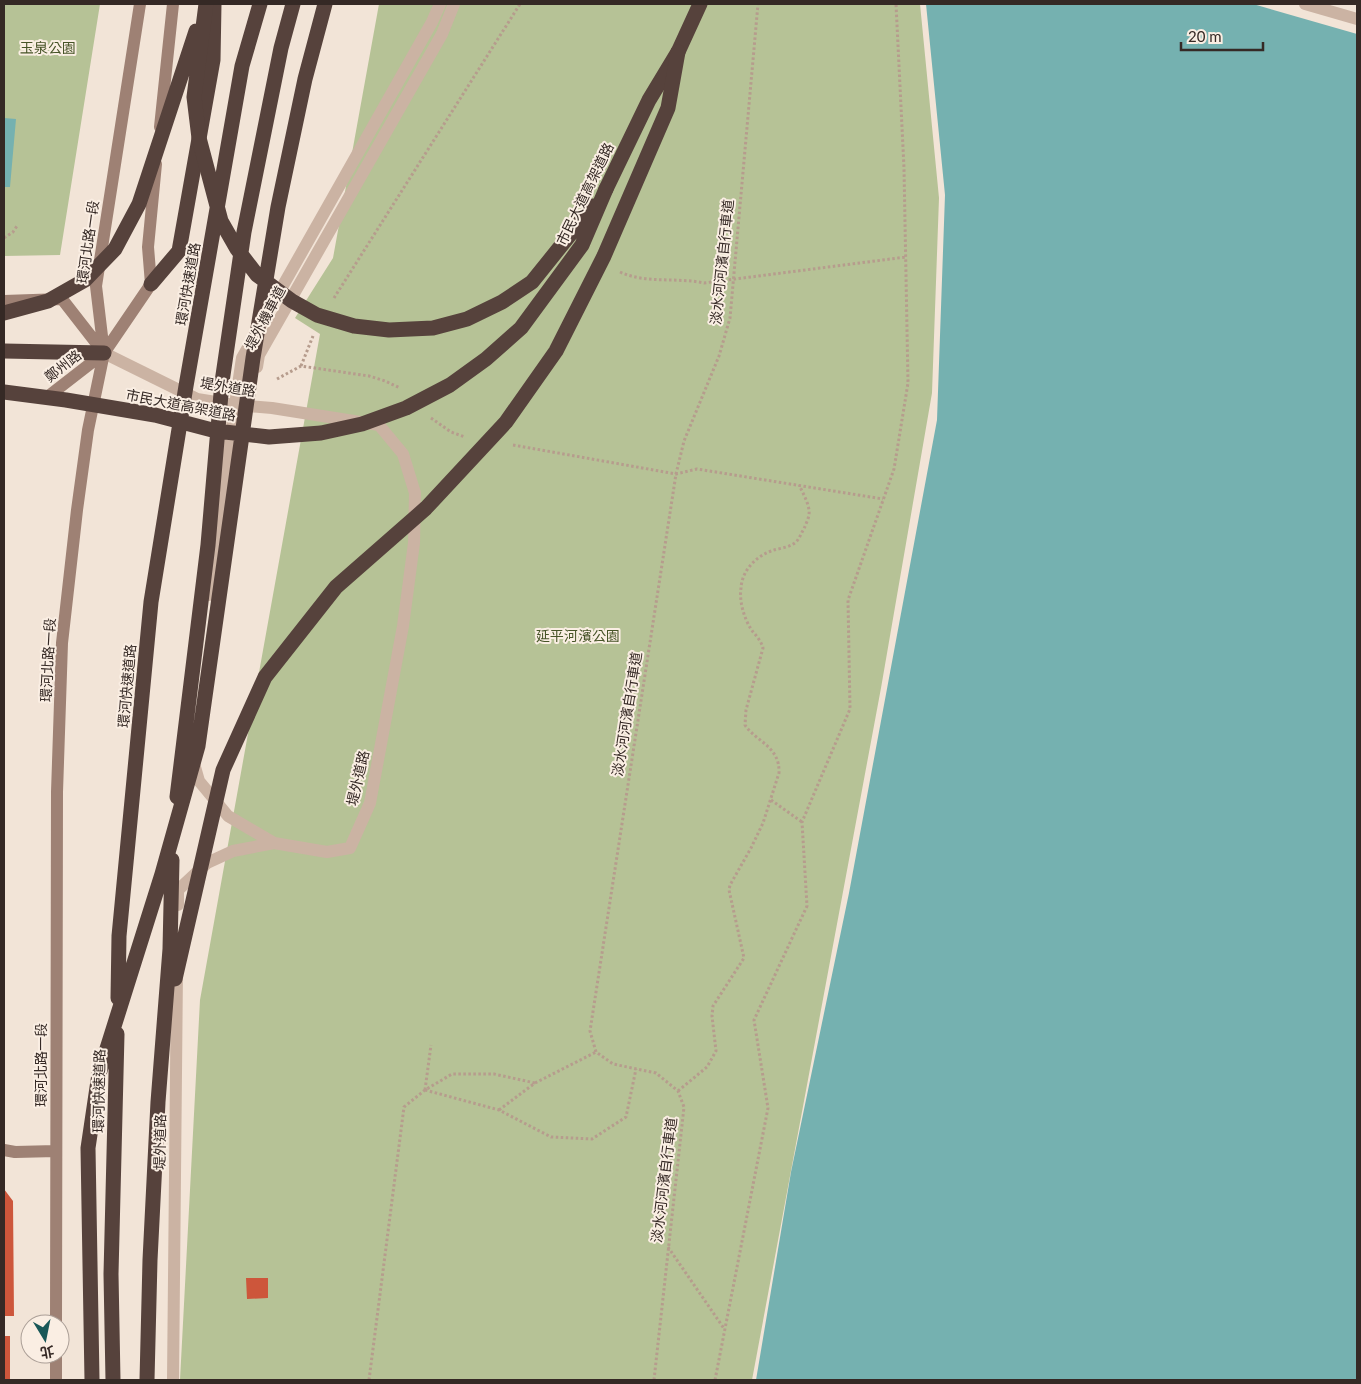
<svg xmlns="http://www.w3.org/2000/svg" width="1361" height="1384" viewBox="0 0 1361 1384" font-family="Lato,'Noto Sans TC',sans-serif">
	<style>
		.green { fill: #b6c296 }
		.water { fill: #75b1b0 }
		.pier { fill: #f2e4d7 }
		.building { fill: #cd563b }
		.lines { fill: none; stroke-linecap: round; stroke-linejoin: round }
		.path { stroke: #b69c8d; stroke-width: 3; stroke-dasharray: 2.5 2.5; stroke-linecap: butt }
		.lane { stroke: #cbb3a3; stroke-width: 12 }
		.street { stroke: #cbb3a3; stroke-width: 12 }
		.secondary { stroke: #9e8174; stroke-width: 12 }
		.highway { stroke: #56423c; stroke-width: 15 }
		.highway-bridge { stroke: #56423c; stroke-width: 15 }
		.labels { text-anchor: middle; stroke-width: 4; stroke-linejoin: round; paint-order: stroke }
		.park-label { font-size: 14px; fill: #475428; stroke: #faeee3 }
		.street-label { font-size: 14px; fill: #352925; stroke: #faeee3 }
	</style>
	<rect width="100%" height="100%" fill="#f2e4d7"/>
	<!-- green -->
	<path class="green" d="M 4,4 L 100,4 L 60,255 L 4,256 Z
		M 379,4 L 920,4 L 939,198 L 932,393 L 881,688 L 752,1380 L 180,1380 L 200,1000 L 320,334 L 295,318 L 333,258 Z"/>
	<!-- water -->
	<path class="water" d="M 926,4 L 1357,4 L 1357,1380 L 756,1380 L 791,1172 L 849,893 L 937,420 L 945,195 Z
		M 4,118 L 16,119 L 10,187 L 4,187 Z"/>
	<!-- pier -->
	<path class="pier" d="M 1253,4 L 1357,4 L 1357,34 Z"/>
	<!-- building -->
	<path class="building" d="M 4,1189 L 13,1201 L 14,1316 L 4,1316 Z
		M 246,1278 L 268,1278 L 268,1298 L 247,1299 Z
		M 4,1336 L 10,1336 L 10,1380 L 4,1380 Z"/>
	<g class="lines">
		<!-- path -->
		<path class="path" d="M 4,238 L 13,232 L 17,226
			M 620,272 C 646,284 676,277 704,283 L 906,257
			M 334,298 L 520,4
			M 301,366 L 313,336
			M 277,379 L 301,366 L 369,376 L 385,381 L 400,388
			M 431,418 L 451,432 L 465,437
			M 513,445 L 676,474 L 697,469 L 883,499
			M 771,800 L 802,822
			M 425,1090 L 499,1110 L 551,1137 L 592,1139 L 626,1117 L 636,1069
			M 425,1090 L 431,1045
			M 678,1091 L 707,1067 L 716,1051 L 712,1016 L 713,1006 L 744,958 L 729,890 L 730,885 L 751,848 L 763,823 L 779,773 C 780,746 756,742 745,725 L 746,710 L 763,648 C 761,640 755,635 751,629 C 744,618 739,601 741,588 C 742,571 755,557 771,551 C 779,548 789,548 796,542 C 800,538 801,533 804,529 C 806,523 810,517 809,510 C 808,502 803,493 799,485
			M 499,1110 L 535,1083 L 596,1052
			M 668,1247 L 725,1330
			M 369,1380 L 404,1107 L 425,1090 L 452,1074 L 494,1074 L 535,1083
			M 654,1380 L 684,1107 L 678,1091 L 656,1073 L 613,1064 L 596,1052 L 590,1031 L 676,474 L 684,441 L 719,356 L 730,318 L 758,4
			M 715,1380 L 768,1108 L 754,1020 L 807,906 L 802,822 L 850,709 L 848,600 L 894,469 L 908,383 L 904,168 L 896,4"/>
		<!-- lane -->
		<path class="lane" d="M 193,760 L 199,781 L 228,816 L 274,843
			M 178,905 L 178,890 L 207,863 L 233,851 L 274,843 L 327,852 L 350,848 L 370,803 L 403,626 L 414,543 L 415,493 L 403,454 L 379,425 L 272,408 L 235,405 L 209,595
			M 173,1380 L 177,970"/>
		<!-- street -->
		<path class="street" d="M 1305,4 L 1357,19
			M 104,353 L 197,399 L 228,404
			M 257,367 L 259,355 L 442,34 L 454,4
			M 235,405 L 250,388
			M 235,405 L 242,358 L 432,22 L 440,4"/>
		<!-- secondary -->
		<path class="secondary" d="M 160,127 L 173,4
			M 4,301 L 62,299 L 104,353
			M 41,398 L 46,398 L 104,353 L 151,284 L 148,247 L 156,164
			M 4,1150 L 15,1152 L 56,1151
			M 56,1324 L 57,792 L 62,643 L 77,510 L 88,430 L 104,353 L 96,286 L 140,4
			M 56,1354 L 56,1380"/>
		<!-- highway -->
		<path class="highway" d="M 606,189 L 649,100 L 678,52 L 700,4
			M 151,284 L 179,251 L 213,60 L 214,4
			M 4,351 L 104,353"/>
		<!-- highway-bridge -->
		<path class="highway-bridge" d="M 206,4 L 194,97 L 199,138 L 221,221 L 237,249 L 257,275 L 292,301 L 317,315 L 354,326 L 389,330 L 433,328 L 467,319 L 502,302 L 532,282 L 593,206
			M 4,313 L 48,301 L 85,280 L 115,249 L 139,204 L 196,31
			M 4,392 L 66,400 L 155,415 L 216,431 L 269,437 L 321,433 L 362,424 L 406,408 L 450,385 L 486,359 L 521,328 L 582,245 L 606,189
			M 177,797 L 208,545 L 222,382 L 244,232 L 281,48 L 293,4
			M 175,979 L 223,770 L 265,677 L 336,587 L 426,508 L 506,422 L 556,351 L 604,256 L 668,108 L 678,52
			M 118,998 L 119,936 L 151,602 L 186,386 L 242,66 L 260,4
			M 92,1380 L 88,1148 L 99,1074 L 162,874 L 198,746 L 253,358 L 278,207 L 305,79 L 325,4
			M 113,1380 L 111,1274 L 117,1034
			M 147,1380 L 150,1260 L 158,1102 L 170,949 L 172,860"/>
	</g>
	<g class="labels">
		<!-- park labels -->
		<g class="park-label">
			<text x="48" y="53">玉泉公園</text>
			<text x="578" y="641">延平河濱公園</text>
		</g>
		<!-- street labels -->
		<g class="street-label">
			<text transform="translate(585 194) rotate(-64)" y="5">市民大道高架道路</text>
			<text transform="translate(88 242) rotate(-82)" y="5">環河北路一段</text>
			<text transform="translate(722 262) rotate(-84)" y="5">淡水河河濱自行車道</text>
			<text transform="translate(188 284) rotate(-80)" y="5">環河快速道路</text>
			<text transform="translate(265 318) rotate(-62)" y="5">堤外機車道</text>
			<text transform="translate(63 366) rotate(-38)" y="5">鄭州路</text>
			<text transform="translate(228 387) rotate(9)" y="5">堤外道路</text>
			<text transform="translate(181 405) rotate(11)" y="5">市民大道高架道路</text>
			<text transform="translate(48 660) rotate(-87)" y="5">環河北路一段</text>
			<text transform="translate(127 686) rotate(-85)" y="5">環河快速道路</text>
			<text transform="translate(627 714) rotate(-81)" y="5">淡水河河濱自行車道</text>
			<text transform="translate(358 778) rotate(-77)" y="5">堤外道路</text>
			<text transform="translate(41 1065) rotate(-90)" y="5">環河北路一段</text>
			<text transform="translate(99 1091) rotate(-89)" y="5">環河快速道路</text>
			<text transform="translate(160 1142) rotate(-89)" y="5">堤外道路</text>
			<text transform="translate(664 1180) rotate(-83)" y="5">淡水河河濱自行車道</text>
		</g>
	</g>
	<!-- border -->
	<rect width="1361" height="1384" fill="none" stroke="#352925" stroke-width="10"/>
	<!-- north arrow -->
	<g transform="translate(45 1339) rotate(170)"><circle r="24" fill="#faeee3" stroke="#ab9f97"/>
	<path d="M0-4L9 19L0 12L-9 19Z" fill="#195858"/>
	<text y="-8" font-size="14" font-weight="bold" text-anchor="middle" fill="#352925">北</text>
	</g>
	<!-- scale -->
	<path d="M1181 42v8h82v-8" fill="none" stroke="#352925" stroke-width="2.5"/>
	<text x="1188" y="42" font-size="15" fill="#352925" stroke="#faeee3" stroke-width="4" paint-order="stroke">20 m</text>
</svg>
